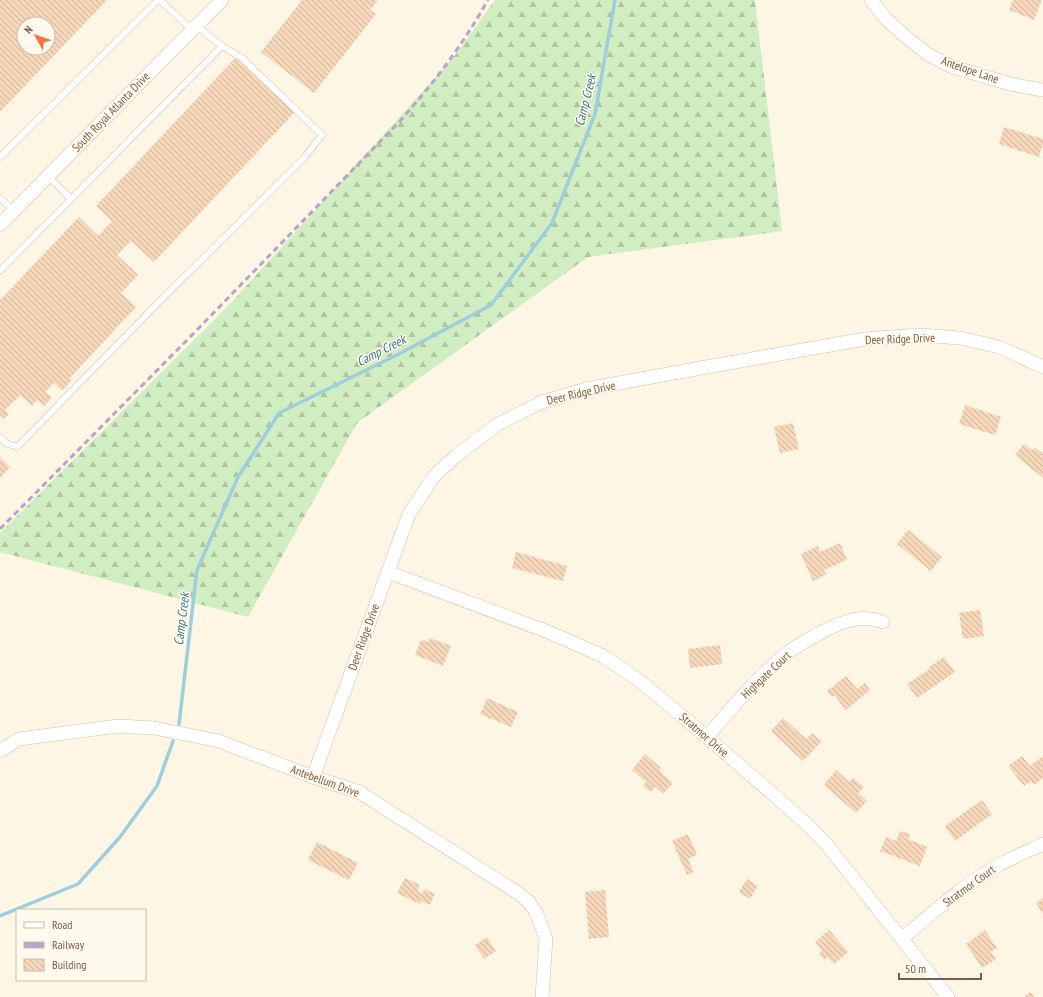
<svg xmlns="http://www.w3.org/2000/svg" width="1043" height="997" viewBox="0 0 1043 997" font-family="'PT Sans Narrow',sans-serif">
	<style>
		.forest { fill: url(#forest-firs) }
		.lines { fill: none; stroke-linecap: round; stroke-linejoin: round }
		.stream { stroke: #9dcedd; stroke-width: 3.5 }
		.building { fill: url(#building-back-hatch); fill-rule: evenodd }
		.lane-casing { stroke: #d2bfaa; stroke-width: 7 }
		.street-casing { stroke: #d2bfaa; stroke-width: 14 }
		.lane { stroke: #fff; stroke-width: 6 }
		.street { stroke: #fff; stroke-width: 13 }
		.rail { stroke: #baa2ca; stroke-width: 3; stroke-dasharray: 6 4; stroke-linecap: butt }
		.labels { text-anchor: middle; stroke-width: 3; stroke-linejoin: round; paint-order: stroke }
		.street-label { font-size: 12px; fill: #7b5d47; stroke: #fff9ee }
		.water-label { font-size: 13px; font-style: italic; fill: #3b7789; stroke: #fff9ee }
	</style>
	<defs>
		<pattern id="forest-firs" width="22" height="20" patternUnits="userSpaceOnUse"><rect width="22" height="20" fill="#d1eec2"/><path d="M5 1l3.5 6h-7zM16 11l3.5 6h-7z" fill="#afc49f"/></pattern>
		<pattern id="building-back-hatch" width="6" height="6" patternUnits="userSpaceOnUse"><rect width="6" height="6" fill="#f7d7ba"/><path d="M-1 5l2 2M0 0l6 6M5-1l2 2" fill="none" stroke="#cdb299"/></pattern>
	</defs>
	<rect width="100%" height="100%" fill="#fef6e5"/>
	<!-- forest -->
	<path class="forest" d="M 495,0 L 755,0 L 782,231 L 588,257 L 357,423 L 248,617 L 0,552 L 0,533 L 229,305 L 453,58 Z"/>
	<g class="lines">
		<!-- stream -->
		<path class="stream" d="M 179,724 L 197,570 L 238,477 L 279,413 L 397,355 L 491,305 L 552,223 L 595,114 L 615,0
			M 0,916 L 78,884 L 120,837 L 157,786 L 173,741"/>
	</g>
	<!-- building -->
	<path class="building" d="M 0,0 L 107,0 L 0,112 ZM 24,24 L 48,24 L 48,48 L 24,48 Z
		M 302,0 L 378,0 L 370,10 L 376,14 L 314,93 L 261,52 Z
		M 1013,0 L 1042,0 L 1034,20 L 1009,10 Z
		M 236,57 L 294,113 L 154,262 L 131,241 L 117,255 L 138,275 L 121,293 L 136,307 L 70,378 L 72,380 L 62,391 L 54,383 L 45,392 L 52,397 L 44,406 L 37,400 L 32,406 L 20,395 L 5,410 L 9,414 L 4,419 L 0,415 L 0,300 L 79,217 L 98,236 L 112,221 L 96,206 Z
		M 1004,127 L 1043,139 L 1043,144 L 1039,157 L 999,144 Z
		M 965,405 L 1001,417 L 995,435 L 959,424 Z
		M 793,423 L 799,449 L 780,453 L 774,427 Z
		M 1024,444 L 1032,450 L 1035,448 L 1043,454 L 1043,478 L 1015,455 Z
		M 0,457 L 10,467 L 0,478 Z
		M 908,530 L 942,557 L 931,571 L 897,544 Z
		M 840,543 L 847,560 L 824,570 L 826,575 L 813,581 L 801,554 L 818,546 L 820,552 Z
		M 516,552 L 567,566 L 563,581 L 512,568 Z
		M 980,610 L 984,636 L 963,639 L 959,613 Z
		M 430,638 L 451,646 L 443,666 L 415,655 L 421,640 L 428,642 Z
		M 720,645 L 722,664 L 690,668 L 688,649 Z
		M 944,657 L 955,672 L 917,698 L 907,684 L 930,669 L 929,667 Z
		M 846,676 L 857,689 L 865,683 L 870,690 L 846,710 L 834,695 L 832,697 L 827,691 Z
		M 487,698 L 518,712 L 511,727 L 480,714 Z
		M 783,718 L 806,739 L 812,733 L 821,742 L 803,761 L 771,731 Z
		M 645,754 L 661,768 L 659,770 L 673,783 L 663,794 L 655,787 L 651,792 L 643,786 L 646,782 L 632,770 Z
		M 1022,756 L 1030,766 L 1043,756 L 1043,778 L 1034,785 L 1031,781 L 1024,786 L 1008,766 Z
		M 836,770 L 849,782 L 853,778 L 864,787 L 858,793 L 867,801 L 856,813 L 824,785 Z
		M 982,800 L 992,814 L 955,841 L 945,826 Z
		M 900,831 L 910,834 L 908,839 L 927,847 L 920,866 L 880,851 L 886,837 L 896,841 Z
		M 688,834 L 697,855 L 688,859 L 694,872 L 687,875 L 672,841 Z
		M 317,842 L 358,863 L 349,880 L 308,860 Z
		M 405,878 L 420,885 L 417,891 L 422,894 L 425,889 L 435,894 L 430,905 L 421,901 L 420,904 L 397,893 Z
		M 747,879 L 758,886 L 750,899 L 739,892 Z
		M 605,890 L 609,937 L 589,939 L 585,892 Z
		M 1043,898 L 1043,914 L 1036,903 Z
		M 829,930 L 848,952 L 834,964 L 827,957 L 824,960 L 819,954 L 822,950 L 815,942 Z
		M 985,930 L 997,948 L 991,952 L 996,959 L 982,968 L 966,944 Z
		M 487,937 L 496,951 L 484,959 L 475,945 Z
		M 1030,992 L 1035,997 L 1024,997 Z"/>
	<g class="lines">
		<!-- lane casing -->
		<g class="lane-casing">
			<path id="lane" d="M 160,0 L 192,30
				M 0,157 L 157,1 L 160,0
				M 48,176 L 71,199
				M 0,198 L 14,211
				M 0,271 L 222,46
				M 0,437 L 6,443 L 17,447 L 155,306 L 303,159 L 322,135 L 242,58 L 222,46 L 196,26"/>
		</g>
		<!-- street casing -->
		<g class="street-casing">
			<path id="street" d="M 871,0 L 886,19 L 906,37 L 929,55 L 950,66 L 1010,84 L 1043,90
				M 0,225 L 180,42 L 222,0
				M 388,572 L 551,633 L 603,656 L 640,681 L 707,737 L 808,825 L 827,845 L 948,997
				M 707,737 C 730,710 753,682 780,659 C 793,647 809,639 824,631 C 844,621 861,614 883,622
				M 0,751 L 19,739 L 118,726 L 154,728 L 219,741 L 313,777 L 359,792 L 518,893 L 529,902 L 537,914 L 546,939 L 542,997
				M 313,777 L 409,514 L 434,476 L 457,455 L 498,424 L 542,402 L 586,389 L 712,366 L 865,339 L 920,335 L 960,338 L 999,347 L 1043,367
				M 902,939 C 932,913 963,885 999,865 C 1013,857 1028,851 1043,844"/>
		</g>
		<!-- lane -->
		<use href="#lane" class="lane"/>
		<!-- street -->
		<use href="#street" class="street"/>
		<!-- rail -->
		<path class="rail" d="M 0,529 L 194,333 L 401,120 C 419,99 437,78 453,55 C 466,37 477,19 488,0"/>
	</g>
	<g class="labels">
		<!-- street labels -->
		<g class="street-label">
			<text transform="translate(970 70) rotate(19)" y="4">Antelope Lane</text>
			<text transform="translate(111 112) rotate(-46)" y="4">South Royal Atlanta Drive</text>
			<text transform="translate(900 339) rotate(-2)" y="4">Deer Ridge Drive</text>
			<text transform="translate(581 393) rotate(-13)" y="4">Deer Ridge Drive</text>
			<text transform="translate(364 637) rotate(-70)" y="4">Deer Ridge Drive</text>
			<text transform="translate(766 675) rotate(-43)" y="4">Highgate Court</text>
			<text transform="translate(704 735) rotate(41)" y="4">Stratmor Drive</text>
			<text transform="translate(325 781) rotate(20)" y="4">Antebellum Drive</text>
			<text transform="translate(969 886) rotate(-36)" y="4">Stratmor Court</text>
		</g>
		<!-- water labels -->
		<g class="water-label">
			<text transform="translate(585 100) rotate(-76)" y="5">Camp Creek</text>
			<text transform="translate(381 350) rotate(-27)" y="5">Camp Creek</text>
			<text transform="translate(181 619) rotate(-83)" y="5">Camp Creek</text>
		</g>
	</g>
	<!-- legend -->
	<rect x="16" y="909" width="130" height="72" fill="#fff9ee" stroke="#cabbab"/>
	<rect x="24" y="922" width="20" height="6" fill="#ffffff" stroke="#cabbab"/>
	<text x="52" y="929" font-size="12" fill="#7b5d47">Road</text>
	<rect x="24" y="942" width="20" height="6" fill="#baa2ca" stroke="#cabbab"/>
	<text x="52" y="949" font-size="12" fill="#7b5d47">Railway</text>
	<rect x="24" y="959" width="20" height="12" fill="url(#building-back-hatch)" stroke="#cabbab"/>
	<text x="52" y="969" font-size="12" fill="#7b5d47">Building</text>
	<!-- north arrow -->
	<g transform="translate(36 36) rotate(310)"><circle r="19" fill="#fff9ee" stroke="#cabbab"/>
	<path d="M0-3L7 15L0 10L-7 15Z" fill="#f4753f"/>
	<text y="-6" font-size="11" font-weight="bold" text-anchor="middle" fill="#7b5d47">N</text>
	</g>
	<!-- scale -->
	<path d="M899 973v6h82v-6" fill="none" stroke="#7b5d47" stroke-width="2"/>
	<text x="905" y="973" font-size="12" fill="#7b5d47" stroke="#fff9ee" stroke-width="3" paint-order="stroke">50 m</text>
</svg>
